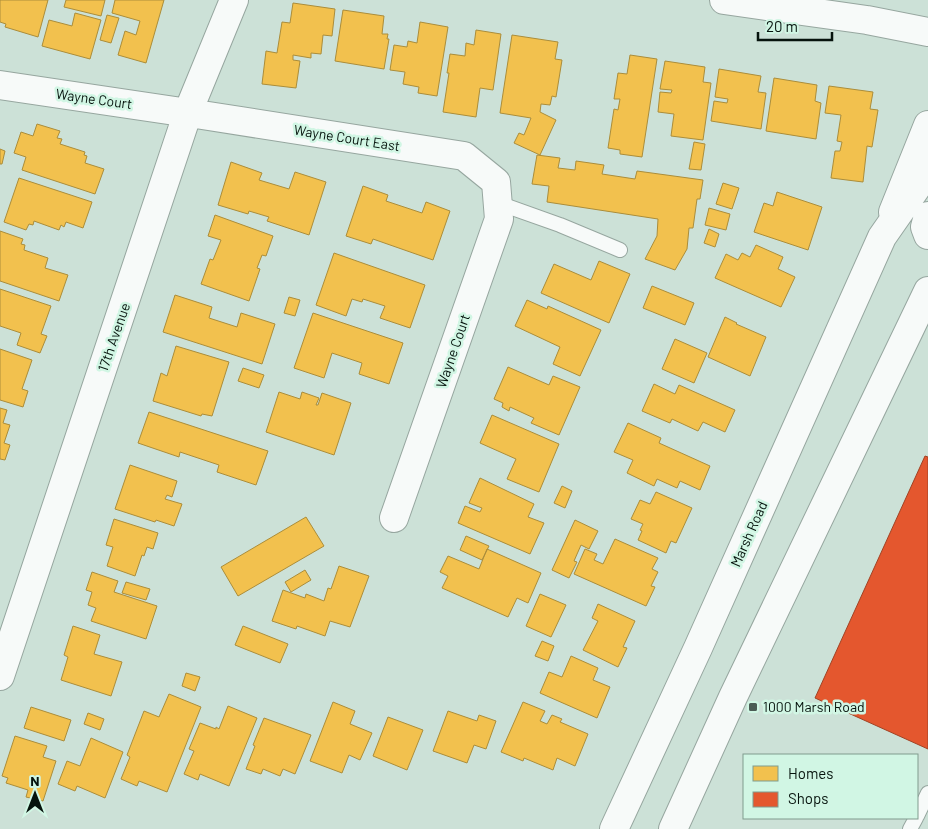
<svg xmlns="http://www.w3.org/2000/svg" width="928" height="829" viewBox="0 0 928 829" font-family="Barlow,sans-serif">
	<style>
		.homes { fill: #f2c14e; stroke: #ab8d3a }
		.shops { fill: #e4572e; stroke: #a14324 }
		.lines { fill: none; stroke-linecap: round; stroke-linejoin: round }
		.lane-casing { stroke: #96a69f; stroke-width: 16 }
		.street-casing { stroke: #96a69f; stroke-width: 30 }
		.secondary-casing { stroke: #96a69f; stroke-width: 30 }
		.lane { stroke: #f7faf9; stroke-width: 14 }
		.street { stroke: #f7faf9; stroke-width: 28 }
		.secondary { stroke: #f7faf9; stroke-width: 28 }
		.poi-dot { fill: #4b5b54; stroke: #d1f6e4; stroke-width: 2 }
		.labels { text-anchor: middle; stroke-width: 5; stroke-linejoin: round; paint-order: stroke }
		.street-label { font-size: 14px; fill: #06130d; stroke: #d1f6e4 }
		.poi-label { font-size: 14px; fill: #06130d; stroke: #d1f6e4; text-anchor: start }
	</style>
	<rect width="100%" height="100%" fill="#cce1d7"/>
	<!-- homes -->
	<path class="homes" d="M 0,0 L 48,0 L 38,37 L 5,27 L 6,24 L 0,22 Z
		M 66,0 L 105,0 L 101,16 L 64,7 Z
		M 115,0 L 164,0 L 146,63 L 118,55 L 125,31 L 136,35 L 140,21 L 112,13 Z
		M 293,3 L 335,9 L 332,36 L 323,35 L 321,54 L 311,53 L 311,58 L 293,55 L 293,60 L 300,61 L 296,88 L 262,84 L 266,51 L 277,53 L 282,22 L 290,23 Z
		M 343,10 L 384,16 L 382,34 L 388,34 L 387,39 L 389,39 L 384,69 L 335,61 Z
		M 75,13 L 101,20 L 90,59 L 42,46 L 49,20 L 72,26 Z
		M 107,15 L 119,18 L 111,43 L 100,40 Z
		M 420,22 L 448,27 L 437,96 L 418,93 L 419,87 L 403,84 L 405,72 L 390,70 L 394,45 L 407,47 L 408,41 L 417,43 Z
		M 476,30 L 501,34 L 493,90 L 480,88 L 476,117 L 443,112 L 449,73 L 447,73 L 450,54 L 465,56 L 466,43 L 474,45 Z
		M 512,35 L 558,42 L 555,59 L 562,60 L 556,97 L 552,96 L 550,105 L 541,104 L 540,112 L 556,120 L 540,155 L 514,143 L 519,133 L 524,135 L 531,118 L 500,113 Z
		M 630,55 L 657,59 L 642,157 L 620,154 L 620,150 L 608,148 L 614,109 L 618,110 L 620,99 L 614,99 L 618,73 L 627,74 Z
		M 665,61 L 705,67 L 703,82 L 711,83 L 703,140 L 671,136 L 674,114 L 658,112 L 660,92 L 671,93 L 672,90 L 660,89 Z
		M 719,69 L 761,76 L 758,92 L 766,93 L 761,129 L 711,121 L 714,101 L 727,103 L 728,99 L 715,97 Z
		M 774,78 L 817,85 L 815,101 L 821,103 L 816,139 L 766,131 Z
		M 829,86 L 873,92 L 870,109 L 878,110 L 872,147 L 867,146 L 863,182 L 831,178 L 835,151 L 840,151 L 842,142 L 837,141 L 841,115 L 825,113 Z
		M 37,124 L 60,131 L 57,138 L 62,139 L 60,144 L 85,152 L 84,155 L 87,156 L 85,163 L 104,169 L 95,194 L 22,170 L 26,157 L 14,153 L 21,132 L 33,136 Z
		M 694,142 L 705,144 L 701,170 L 689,169 Z
		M 0,149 L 5,151 L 2,164 L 0,164 Z
		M 537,155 L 560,158 L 558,168 L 575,170 L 576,161 L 604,165 L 602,174 L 635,179 L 637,171 L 703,180 L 700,199 L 697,199 L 693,228 L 689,228 L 687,249 L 675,270 L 645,259 L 657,236 L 658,219 L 547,202 L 549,186 L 532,184 Z
		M 231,162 L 262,173 L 259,180 L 289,189 L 295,172 L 326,182 L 309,235 L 267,221 L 269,217 L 249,211 L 248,214 L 218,205 Z
		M 19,178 L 92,202 L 83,228 L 66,222 L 64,227 L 61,225 L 59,230 L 34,221 L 33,225 L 29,224 L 26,230 L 4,222 Z
		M 723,183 L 739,188 L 732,209 L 716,204 Z
		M 363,186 L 388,195 L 386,201 L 422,213 L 426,202 L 450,211 L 433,260 L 373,239 L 371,244 L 346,236 Z
		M 777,192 L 822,207 L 808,250 L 754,232 L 764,203 L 773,206 Z
		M 709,208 L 730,214 L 726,230 L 705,225 Z
		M 215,215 L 273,236 L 266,256 L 262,255 L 257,268 L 260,269 L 249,301 L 201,284 L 210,259 L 213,260 L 221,240 L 208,236 Z
		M 709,229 L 719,234 L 715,247 L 704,243 Z
		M 0,231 L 23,239 L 21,244 L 25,245 L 24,250 L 48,258 L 45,268 L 68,275 L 59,301 L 0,281 Z
		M 756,245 L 783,257 L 778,269 L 795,277 L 781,307 L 715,278 L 726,254 L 738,260 L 742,253 L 750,257 Z
		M 334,253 L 425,285 L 410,328 L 380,318 L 385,306 L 363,299 L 362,302 L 352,299 L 346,316 L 316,305 Z
		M 599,261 L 630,274 L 609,323 L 541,293 L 554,264 L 591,280 Z
		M 652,286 L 694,303 L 685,325 L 643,308 Z
		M 0,289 L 51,306 L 41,334 L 47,336 L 40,353 L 17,345 L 21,333 L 0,326 Z
		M 175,295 L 212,307 L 209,318 L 237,327 L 241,313 L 275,324 L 262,364 L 163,332 Z
		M 289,297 L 300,300 L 295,316 L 284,313 Z
		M 527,300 L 547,309 L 548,306 L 601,330 L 580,376 L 553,364 L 560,347 L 515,326 Z
		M 313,313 L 403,343 L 389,384 L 359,374 L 362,363 L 332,353 L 324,378 L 294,368 Z
		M 725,317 L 737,323 L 736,324 L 766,337 L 750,376 L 708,357 Z
		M 675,339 L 707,353 L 694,383 L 662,369 Z
		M 176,346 L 229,362 L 212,416 L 202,414 L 201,416 L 153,401 L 161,373 L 167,376 Z
		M 0,349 L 32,360 L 22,389 L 28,391 L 23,407 L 0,400 Z
		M 508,367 L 549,385 L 553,376 L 580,387 L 559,435 L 531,423 L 534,418 L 510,407 L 509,411 L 502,407 L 503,403 L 494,399 Z
		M 243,368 L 264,375 L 259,388 L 238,381 Z
		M 654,384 L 675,394 L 679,385 L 735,410 L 725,432 L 703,422 L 698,431 L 672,419 L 670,423 L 642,411 Z
		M 279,392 L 300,399 L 302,392 L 319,398 L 316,405 L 318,405 L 322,393 L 351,403 L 334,455 L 266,432 Z
		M 0,408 L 7,410 L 3,423 L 10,425 L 4,443 L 10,445 L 5,460 L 0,459 Z
		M 149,412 L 268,451 L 256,485 L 217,472 L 219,465 L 180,452 L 179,457 L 138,443 Z
		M 492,415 L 559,444 L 539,492 L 507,479 L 516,459 L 480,443 Z
		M 628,423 L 661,438 L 659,443 L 710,466 L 700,490 L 680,481 L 677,488 L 657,479 L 654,486 L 627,473 L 633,460 L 614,452 Z
		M 130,465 L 177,481 L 172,497 L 167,495 L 165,499 L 182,504 L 174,526 L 156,520 L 155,522 L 115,509 Z
		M 480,478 L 534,504 L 528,517 L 544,523 L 530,554 L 458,523 L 465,506 L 480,512 L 482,508 L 469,503 Z
		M 562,486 L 572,491 L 565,508 L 554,503 Z
		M 656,492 L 692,508 L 676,543 L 671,541 L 666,553 L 638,540 L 642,531 L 640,530 L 643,524 L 631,519 L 640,500 L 650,504 Z
		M 306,517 L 324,546 L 238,596 L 221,567 Z
		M 114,519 L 158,533 L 153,549 L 147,547 L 144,556 L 142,555 L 135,576 L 107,566 L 113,547 L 106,545 Z
		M 575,520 L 598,531 L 589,549 L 581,545 L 574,561 L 577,562 L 569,578 L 552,570 Z
		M 466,536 L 489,546 L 482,560 L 460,550 Z
		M 615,539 L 658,558 L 652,569 L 658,572 L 651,586 L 655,587 L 646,606 L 574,574 L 585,549 L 597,554 L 594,560 L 603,564 Z
		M 487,549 L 541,573 L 528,603 L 517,598 L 508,617 L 442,588 L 448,576 L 440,572 L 448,556 L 479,569 Z
		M 339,566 L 369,576 L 350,627 L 330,621 L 325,636 L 297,626 L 296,629 L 272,621 L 283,590 L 305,598 L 306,594 L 324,601 L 328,588 L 331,589 Z
		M 305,570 L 311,580 L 291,592 L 285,582 Z
		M 92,572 L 118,581 L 114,592 L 157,606 L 146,639 L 91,621 L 96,608 L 88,605 L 92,592 L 86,590 Z
		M 126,582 L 150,589 L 146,600 L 122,593 Z
		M 540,594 L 566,605 L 551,637 L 526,626 Z
		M 598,604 L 635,621 L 623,647 L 627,648 L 618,667 L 583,650 L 598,621 L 592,618 Z
		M 73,626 L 100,635 L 94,654 L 122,662 L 111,696 L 61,680 L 68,657 L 64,655 Z
		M 243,626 L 288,644 L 280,663 L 235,645 Z
		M 542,641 L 554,646 L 548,661 L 535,656 Z
		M 571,656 L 598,668 L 593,680 L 610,687 L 597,718 L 540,693 L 549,672 L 562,677 Z
		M 186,673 L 200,677 L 195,691 L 182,686 Z
		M 169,694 L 201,707 L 167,792 L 139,781 L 137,786 L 121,779 L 130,757 L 127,755 L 144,711 L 159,717 Z
		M 333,702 L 355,711 L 350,724 L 372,733 L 360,760 L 349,755 L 342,773 L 310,761 Z
		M 523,702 L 545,711 L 540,721 L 547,724 L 552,715 L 562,719 L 560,722 L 588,734 L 575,766 L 557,758 L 553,770 L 524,758 L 523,761 L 501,752 Z
		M 228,706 L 257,718 L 229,786 L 200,774 L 198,780 L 184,774 L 194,751 L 189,749 L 200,723 L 216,729 L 216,727 L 219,729 Z
		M 31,707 L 71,720 L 64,741 L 24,728 Z
		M 448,711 L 477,721 L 479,715 L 496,721 L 486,749 L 474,745 L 467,763 L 433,751 Z
		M 88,713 L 104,719 L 100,730 L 84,724 Z
		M 388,717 L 423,730 L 407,770 L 373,756 Z
		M 264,718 L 311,735 L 295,774 L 283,769 L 280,776 L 263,769 L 261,774 L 246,769 L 255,746 L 253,745 Z
		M 15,736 L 47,746 L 43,757 L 56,761 L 43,801 L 26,797 L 28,790 L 6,783 L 8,778 L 2,776 Z
		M 91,738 L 123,752 L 105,798 L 77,786 L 75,791 L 58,784 L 67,761 L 80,766 Z"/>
	<!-- shops -->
	<path class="shops" d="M 925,456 L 928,457 L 928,749 L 815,698 Z"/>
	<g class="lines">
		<!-- lane casing -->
		<g class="lane-casing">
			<path id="lane" d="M 498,203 L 560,225 L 620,250
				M 917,816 L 928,793
				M 910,829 L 916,818"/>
		</g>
		<!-- street casing -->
		<g class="street-casing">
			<path id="street" d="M 724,0 L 867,20 L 928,32
				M 0,85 L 202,115 L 464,156 L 496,182 L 499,219 L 394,518
				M 893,212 L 928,125
				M 0,676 L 188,112 L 234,0"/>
		</g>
		<!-- secondary casing -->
		<g class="secondary-casing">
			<path id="secondary" d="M 928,216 L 925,227 L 928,235
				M 614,829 L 698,648 L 882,237 L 928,171
				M 673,829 L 733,697 L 928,291"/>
		</g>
		<!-- lane -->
		<use href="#lane" class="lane"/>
		<!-- street -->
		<use href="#street" class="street"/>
		<!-- secondary -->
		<use href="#secondary" class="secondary"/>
	</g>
	<!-- markers -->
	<rect class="poi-dot" x="748" y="702" width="10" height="10" rx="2.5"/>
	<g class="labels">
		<!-- street labels -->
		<g class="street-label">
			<text transform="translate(94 99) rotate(8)" y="5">Wayne Court</text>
			<text transform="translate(347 138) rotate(9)" y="5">Wayne Court East</text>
			<text transform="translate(114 337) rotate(-71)" y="5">17th Avenue</text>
			<text transform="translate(453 351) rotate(-71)" y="5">Wayne Court</text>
			<text transform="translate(749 534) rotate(-66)" y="5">Marsh Road</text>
		</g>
		<!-- poi labels -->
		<g class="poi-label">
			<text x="763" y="712">1000 Marsh Road</text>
		</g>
	</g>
	<!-- legend -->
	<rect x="743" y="754" width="175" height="65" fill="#d1f6e4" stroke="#809b8e"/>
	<rect x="753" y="766" width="25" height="15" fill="#f2c14e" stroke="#809b8e"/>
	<text x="788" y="779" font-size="15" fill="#06130d">Homes</text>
	<rect x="753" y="792" width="25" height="15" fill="#e4572e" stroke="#809b8e"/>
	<text x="788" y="804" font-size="15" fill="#06130d">Shops</text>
	<!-- north arrow -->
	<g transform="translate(35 794)" stroke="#d1f6e4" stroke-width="4" paint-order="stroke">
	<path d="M0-4L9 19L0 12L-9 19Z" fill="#06130d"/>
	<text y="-8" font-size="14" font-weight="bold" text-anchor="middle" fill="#06130d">N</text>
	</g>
	<!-- scale -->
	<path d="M758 32v8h74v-8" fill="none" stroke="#06130d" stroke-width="2.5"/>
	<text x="766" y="32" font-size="15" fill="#06130d" stroke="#d1f6e4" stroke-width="4" paint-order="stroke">20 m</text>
</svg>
